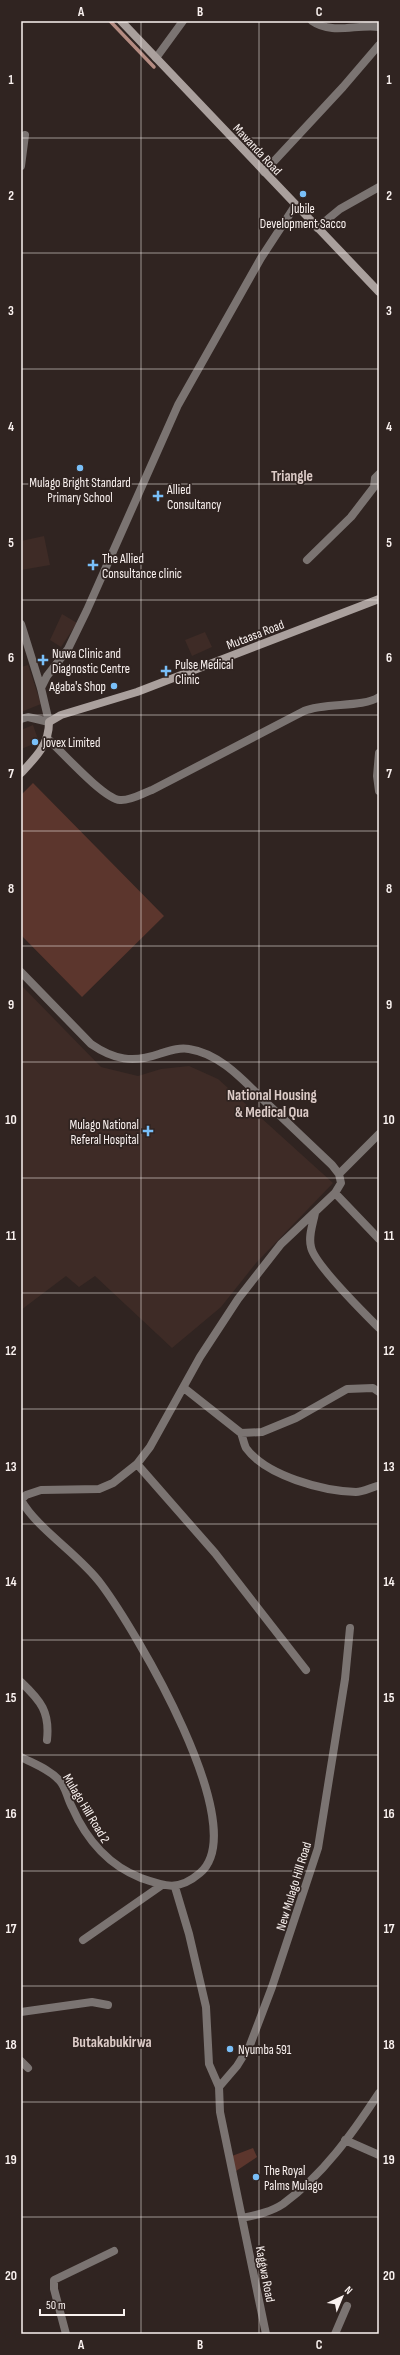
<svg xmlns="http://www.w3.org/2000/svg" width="400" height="2355" viewBox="0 0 400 2355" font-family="'Sofia Sans Condensed',sans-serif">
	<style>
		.built { fill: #3e2b26 }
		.green { fill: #5c362d }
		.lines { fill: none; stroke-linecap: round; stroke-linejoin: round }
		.stream { stroke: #b48b81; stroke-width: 3.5 }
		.street { stroke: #7b7472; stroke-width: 8 }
		.secondary { stroke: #aaa09d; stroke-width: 8 }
		.grid { fill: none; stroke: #faf2f0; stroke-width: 1; stroke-opacity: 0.55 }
		.poi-dot { fill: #79bff8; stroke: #302421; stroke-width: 1.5 }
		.labels { text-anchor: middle; stroke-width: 3.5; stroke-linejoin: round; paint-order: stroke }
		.street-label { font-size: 13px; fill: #faf2f0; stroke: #302421 }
		.poi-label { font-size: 13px; fill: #faf2f0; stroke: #302421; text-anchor: start }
		.quarter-label { font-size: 15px; font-weight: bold; fill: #dccbc7; stroke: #302421 }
		.neatline { fill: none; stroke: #faf2f0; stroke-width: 1.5 }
		.grid-label { font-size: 13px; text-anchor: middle; font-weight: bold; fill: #faf2f0 }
	</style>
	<rect width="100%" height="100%" fill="#302421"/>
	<!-- built -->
	<path class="built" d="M 44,536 L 50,565 L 21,570 L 21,541 Z
		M 62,614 L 77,623 L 61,647 L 50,640 Z
		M 205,632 L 212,647 L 192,656 L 185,640 Z
		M 28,665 L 41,704 L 21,712 L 21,667 Z
		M 33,725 L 39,742 L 21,749 L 21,730 Z
		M 21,985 L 101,1067 L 138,1076 L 161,1069 L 189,1066 L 218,1079 L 333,1183 L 256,1263 L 221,1307 L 172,1348 L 95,1276 L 79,1287 L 66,1276 L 21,1310 Z"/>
	<!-- green -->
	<path class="green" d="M 33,783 L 164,916 L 82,997 L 21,935 L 21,795 Z
		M 253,2148 L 257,2157 L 236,2171 L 232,2156 Z"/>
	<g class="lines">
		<!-- stream -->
		<path class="stream" d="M 110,21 L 154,67"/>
		<!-- street -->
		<path class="street" d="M 312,21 C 332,35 356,24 379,27
			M 156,58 L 183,21
			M 21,166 L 25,135
			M 264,172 L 343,87 L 379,45
			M 317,228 L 340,209 L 379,187
			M 307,560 L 351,517 L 374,487 L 375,478 L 379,474
			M 21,624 L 41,688 L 49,722 L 28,717 L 21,719
			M 41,688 L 47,676 L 68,649 L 87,610 L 178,405 L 261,258 L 295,206
			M 48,739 C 63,753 104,799 120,800 C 131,801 143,793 152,790 L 304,711 C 326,702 362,708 379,697
			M 379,753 L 377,776 L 379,791
			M 21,972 L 91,1044 C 114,1060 133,1063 159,1054 C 169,1051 179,1047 189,1049 C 223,1054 248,1086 272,1108 C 292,1127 312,1146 332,1165 L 339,1174 L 341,1183 L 335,1193 L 281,1244 L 238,1299 L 200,1357 L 150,1447 L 137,1464 L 113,1483 L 99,1489 L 41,1490 L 26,1495 L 21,1500 C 37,1529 80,1555 101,1584 C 134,1628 254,1828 200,1873 C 179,1891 166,1887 141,1878 C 108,1865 86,1839 72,1807 C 67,1798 66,1787 59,1780 C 49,1769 34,1764 21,1757
			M 339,1174 L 379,1134
			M 335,1193 L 379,1239
			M 315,1213 C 313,1224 308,1236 311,1247 C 314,1264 365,1314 379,1328
			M 184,1388 L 241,1433 L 262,1432 L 296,1418 L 347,1389 L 373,1388 L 379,1392
			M 241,1433 C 243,1438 244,1444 246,1448 C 266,1476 323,1491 356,1492 C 362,1492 370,1488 377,1486
			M 137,1464 L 215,1553 L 306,1670
			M 21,1682 C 41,1701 50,1712 47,1740
			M 175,1887 L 189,1934 L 206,2007 L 209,2064 L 219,2087 L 220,2112 L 266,2334
			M 83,1940 L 162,1885
			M 21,2012 L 92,2002 L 108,2005
			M 21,2061 L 28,2068
			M 219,2087 L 237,2066 L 250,2045 L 272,1987 L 318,1848 L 345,1679 L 350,1628
			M 345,2140 L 379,2155
			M 242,2218 C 256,2215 271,2212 283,2204 C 323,2175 352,2134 379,2093
			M 66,2334 L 54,2289 L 54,2280 L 114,2251
			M 335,2334 L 347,2306"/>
		<!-- secondary -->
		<path class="secondary" d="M 121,21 L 379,292
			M 21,773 C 36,757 49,745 49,722 L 61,715 L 137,692 L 379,599"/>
	</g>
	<!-- grid -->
	<path class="grid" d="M 141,21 L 141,2334M 259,21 L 259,2334M 21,138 L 379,138M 21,253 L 379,253M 21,369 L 379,369M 21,484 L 379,484M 21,600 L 379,600M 21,715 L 379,715M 21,831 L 379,831M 21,946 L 379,946M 21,1062 L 379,1062M 21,1178 L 379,1178M 21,1293 L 379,1293M 21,1409 L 379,1409M 21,1524 L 379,1524M 21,1640 L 379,1640M 21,1755 L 379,1755M 21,1871 L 379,1871M 21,1986 L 379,1986M 21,2102 L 379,2102M 21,2217 L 379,2217"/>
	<!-- markers -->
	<g class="poi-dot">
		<circle cx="303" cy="194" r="4"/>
		<circle cx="80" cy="468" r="4"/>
		<path d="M156 490h4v4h4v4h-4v4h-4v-4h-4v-4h4z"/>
		<path d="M91 559h4v4h4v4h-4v4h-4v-4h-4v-4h4z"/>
		<path d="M41 654h4v4h4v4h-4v4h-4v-4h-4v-4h4z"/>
		<path d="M164 665h4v4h4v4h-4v4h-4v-4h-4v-4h4z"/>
		<circle cx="114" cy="686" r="4"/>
		<circle cx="35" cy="742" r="4"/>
		<path d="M146 1125h4v4h4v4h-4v4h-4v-4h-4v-4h4z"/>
		<circle cx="230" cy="2049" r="4"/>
		<circle cx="256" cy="2177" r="4"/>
	</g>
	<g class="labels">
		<!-- street labels -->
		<g class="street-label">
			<text transform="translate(258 149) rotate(47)" y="5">Mawanda Road</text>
			<text transform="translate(255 634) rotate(-21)" y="5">Mutaasa Road</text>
			<text transform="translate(87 1808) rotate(59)" y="5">Mulago Hill Road 2</text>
			<text transform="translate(293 1886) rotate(-73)" y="5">New Mulago Hill Road</text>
			<text transform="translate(266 2274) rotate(79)" y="5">Kaggwa Road</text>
		</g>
		<!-- poi labels -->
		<g class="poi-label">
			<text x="303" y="213" text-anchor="middle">Jubile<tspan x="303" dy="15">Development Sacco</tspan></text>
			<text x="80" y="487" text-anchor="middle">Mulago Bright Standard<tspan x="80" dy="15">Primary School</tspan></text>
			<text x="167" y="494">Allied<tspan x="167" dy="15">Consultancy</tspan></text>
			<text x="102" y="563">The Allied<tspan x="102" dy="15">Consultance clinic</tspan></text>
			<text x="52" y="658">Nuwa Clinic and<tspan x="52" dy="15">Diagnostic Centre</tspan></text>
			<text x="175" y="669">Pulse Medical<tspan x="175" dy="15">Clinic</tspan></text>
			<text x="106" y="691" text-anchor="end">Agaba's Shop</text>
			<text x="43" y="747">Jovex Limited</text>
			<text x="139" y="1129" text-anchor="end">Mulago National<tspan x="139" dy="15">Referal Hospital</tspan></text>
			<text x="238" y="2054">Nyumba 591</text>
			<text x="264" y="2175">The Royal<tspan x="264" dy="15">Palms Mulago</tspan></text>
		</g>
		<!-- quarter labels -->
		<g class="quarter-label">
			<text x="292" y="481">Triangle</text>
			<text x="272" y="1100">National Housing<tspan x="272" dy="17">&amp; Medical Qua</tspan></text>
			<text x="112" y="2047">Butakabukirwa</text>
		</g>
	</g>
	<!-- border -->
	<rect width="400" height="2355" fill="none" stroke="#302421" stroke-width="44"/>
	<!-- north arrow -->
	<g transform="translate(342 2297) rotate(44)" stroke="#302421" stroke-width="3" paint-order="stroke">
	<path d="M0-3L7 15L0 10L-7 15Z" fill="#faf2f0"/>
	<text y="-6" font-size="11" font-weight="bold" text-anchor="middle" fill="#faf2f0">N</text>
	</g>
	<!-- scale -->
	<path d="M40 2309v6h84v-6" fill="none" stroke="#faf2f0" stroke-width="2"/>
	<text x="46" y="2309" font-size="12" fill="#faf2f0" stroke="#302421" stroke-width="3" paint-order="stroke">50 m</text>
	<rect x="22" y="22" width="356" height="2311" class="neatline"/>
	<g class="grid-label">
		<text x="81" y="16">A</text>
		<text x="200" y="16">B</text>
		<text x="319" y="16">C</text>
		<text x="11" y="84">1</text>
		<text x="389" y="84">1</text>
		<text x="11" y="200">2</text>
		<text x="389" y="200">2</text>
		<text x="11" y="315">3</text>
		<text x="389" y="315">3</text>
		<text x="11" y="431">4</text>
		<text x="389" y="431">4</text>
		<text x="11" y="547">5</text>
		<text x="389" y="547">5</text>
		<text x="11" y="662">6</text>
		<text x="389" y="662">6</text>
		<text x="11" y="778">7</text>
		<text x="389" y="778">7</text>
		<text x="11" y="893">8</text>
		<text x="389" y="893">8</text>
		<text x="11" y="1009">9</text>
		<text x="389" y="1009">9</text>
		<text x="11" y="1124">10</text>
		<text x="389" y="1124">10</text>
		<text x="11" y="1240">11</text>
		<text x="389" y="1240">11</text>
		<text x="11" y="1355">12</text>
		<text x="389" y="1355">12</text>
		<text x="11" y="1471">13</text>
		<text x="389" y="1471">13</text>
		<text x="11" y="1586">14</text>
		<text x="389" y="1586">14</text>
		<text x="11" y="1702">15</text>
		<text x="389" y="1702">15</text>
		<text x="11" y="1818">16</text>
		<text x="389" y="1818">16</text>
		<text x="11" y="1933">17</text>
		<text x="389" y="1933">17</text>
		<text x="11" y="2049">18</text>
		<text x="389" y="2049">18</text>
		<text x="11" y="2164">19</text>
		<text x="389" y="2164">19</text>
		<text x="11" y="2280">20</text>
		<text x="389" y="2280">20</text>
		<text x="81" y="2349">A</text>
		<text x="200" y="2349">B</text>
		<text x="319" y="2349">C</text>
	</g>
</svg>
